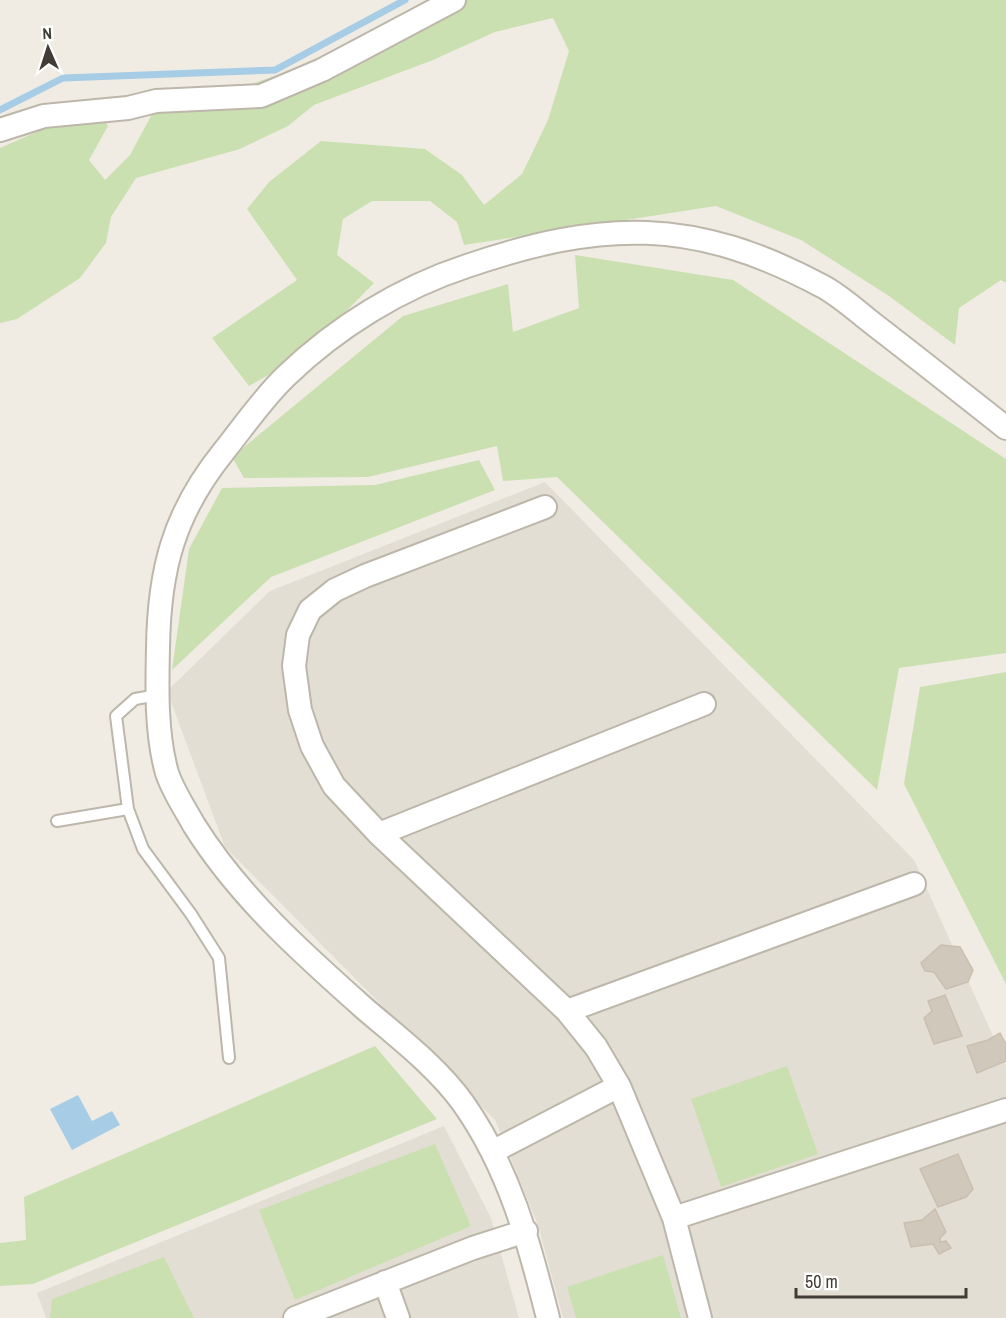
<svg xmlns="http://www.w3.org/2000/svg" width="1006" height="1318" viewBox="0 0 1006 1318" font-family="'Archivo Narrow',sans-serif">
	<style>
		.residential { fill: #e3ded3 }
		.green { fill: #cbe0b1 }
		.water { fill: #a7cce6 }
		.lines { fill: none; stroke-linecap: round; stroke-linejoin: round }
		.stream { stroke: #a7cce6; stroke-width: 7 }
		.building { fill: #d0c8bb; stroke: #cabfaf; stroke-width: 1.5 }
		.lane-casing { stroke: #bdb7ab; stroke-width: 14 }
		.street-casing { stroke: #bdb7ab; stroke-width: 26 }
		.lane { stroke: #fff; stroke-width: 10 }
		.street { stroke: #fff; stroke-width: 22 }
	</style>
	<rect width="100%" height="100%" fill="#f0ece4"/>
	<!-- residential -->
	<path class="residential" d="M 545,482 L 914,860 L 1006,1065 L 1006,1318 L 563,1318 L 538,1225 L 495,1120 L 225,847 L 167,691 L 270,591 Z
		M 444,1126 L 491,1218 L 519,1318 L 46,1318 L 37,1293 Z"/>
	<!-- green -->
	<path class="green" d="M 454,0 L 1006,0 L 1006,283 L 1001,280 L 959,308 L 955,345 L 889,296 L 801,240 L 716,206 L 464,245 L 457,222 L 430,201 L 372,201 L 343,219 L 337,255 L 374,283 L 303,355 L 249,386 L 212,338 L 297,280 L 247,209 L 269,182 L 321,141 L 425,149 L 462,175 L 484,205 L 522,174 L 548,120 L 569,51 L 553,18 L 495,32 L 433,60 L 314,105 L 288,126 L 240,149 L 136,178 L 111,217 L 106,243 L 80,278 L 17,319 L 0,323 L 0,148 L 59,122 L 101,115 L 108,126 L 89,160 L 105,180 L 130,155 L 152,114 L 194,103 L 317,62 Z
		M 575,255 L 733,280 L 1006,459 L 1006,653 L 899,668 L 877,790 L 557,477 L 503,481 L 497,446 L 368,477 L 244,478 L 232,457 L 403,316 L 508,284 L 513,332 L 579,308 Z
		M 479,460 L 495,490 L 271,577 L 172,670 L 189,549 L 222,488 L 375,485 Z
		M 1006,672 L 1006,984 L 904,784 L 920,687 Z
		M 375,1046 L 437,1119 L 33,1284 L 0,1286 L 0,1243 L 26,1240 L 24,1197 Z
		M 787,1066 L 818,1154 L 721,1187 L 691,1099 Z
		M 435,1144 L 471,1226 L 295,1300 L 259,1210 Z
		M 663,1255 L 681,1318 L 576,1318 L 567,1287 Z
		M 164,1257 L 194,1318 L 50,1318 L 52,1299 Z"/>
	<!-- water -->
	<path class="water" d="M 78,1095 L 92,1121 L 112,1111 L 120,1125 L 72,1150 L 50,1109 Z"/>
	<g class="lines">
		<!-- stream -->
		<path class="stream" d="M 0,110 L 63,78 L 275,70 L 405,0"/>
	</g>
	<!-- building -->
	<path class="building" d="M 941,945 L 960,947 L 973,970 L 968,982 L 946,989 L 934,972 L 925,971 L 921,963 Z
		M 945,995 L 962,1036 L 934,1044 L 924,1018 L 932,1011 L 928,1001 Z
		M 1000,1033 L 1006,1044 L 1006,1061 L 977,1073 L 967,1046 L 988,1040 Z
		M 958,1154 L 973,1189 L 966,1197 L 938,1207 L 920,1169 Z
		M 935,1209 L 946,1232 L 940,1238 L 940,1242 L 946,1241 L 951,1248 L 939,1254 L 933,1244 L 911,1247 L 904,1223 L 922,1220 Z"/>
	<g class="lines">
		<!-- lane casing -->
		<g class="lane-casing">
			<path id="lane" d="M 158,695 L 135,699 L 116,716 L 128,809 L 143,849 L 191,914 L 219,958 L 229,1058
				M 57,821 L 128,809"/>
		</g>
		<!-- street casing -->
		<g class="street-casing">
			<path id="street" d="M 0,130 L 44,116 L 128,108 L 156,101 L 261,96 L 322,70 L 454,0
				M 545,507 L 365,576 L 335,590 L 310,610 L 298,635 L 294,666 L 300,710 L 312,746 L 334,786 L 379,834 L 567,1011 L 596,1047 L 619,1086 L 674,1218 L 700,1318
				M 379,834 L 704,704
				M 567,1011 L 914,884
				M 494,1151 L 619,1086
				M 674,1218 L 1006,1110
				M 385,1282 L 398,1318
				M 295,1318 L 473,1248 L 526,1231
				M 548,1318 C 529,1242 509,1168 463,1103 C 437,1067 399,1038 365,1009 C 302,953 239,897 194,825 C 185,809 173,791 167,773 C 156,734 157,689 158,648 C 159,569 174,513 224,451 C 244,426 263,398 286,376 C 337,327 400,288 467,266 C 602,220 693,217 822,286 C 841,296 859,313 876,326 C 920,360 963,394 1006,428"/>
		</g>
		<!-- lane -->
		<use href="#lane" class="lane"/>
		<!-- street -->
		<use href="#street" class="street"/>
	</g>
	<!-- north arrow -->
	<g transform="translate(48 48) rotate(357)" stroke="#ffffff" stroke-width="4.5" paint-order="stroke">
	<path d="M0-4.5L10 22L0 15L-10 22Z" fill="#413c35"/>
	<text y="-9" font-size="16" font-weight="bold" text-anchor="middle" fill="#413c35">N</text>
	</g>
	<!-- scale -->
	<path d="M796 1288v9h170v-9" fill="none" stroke="#413c35" stroke-width="3"/>
	<text x="805" y="1288" font-size="18" fill="#413c35" stroke="#ffffff" stroke-width="4.5" paint-order="stroke">50 m</text>
</svg>
